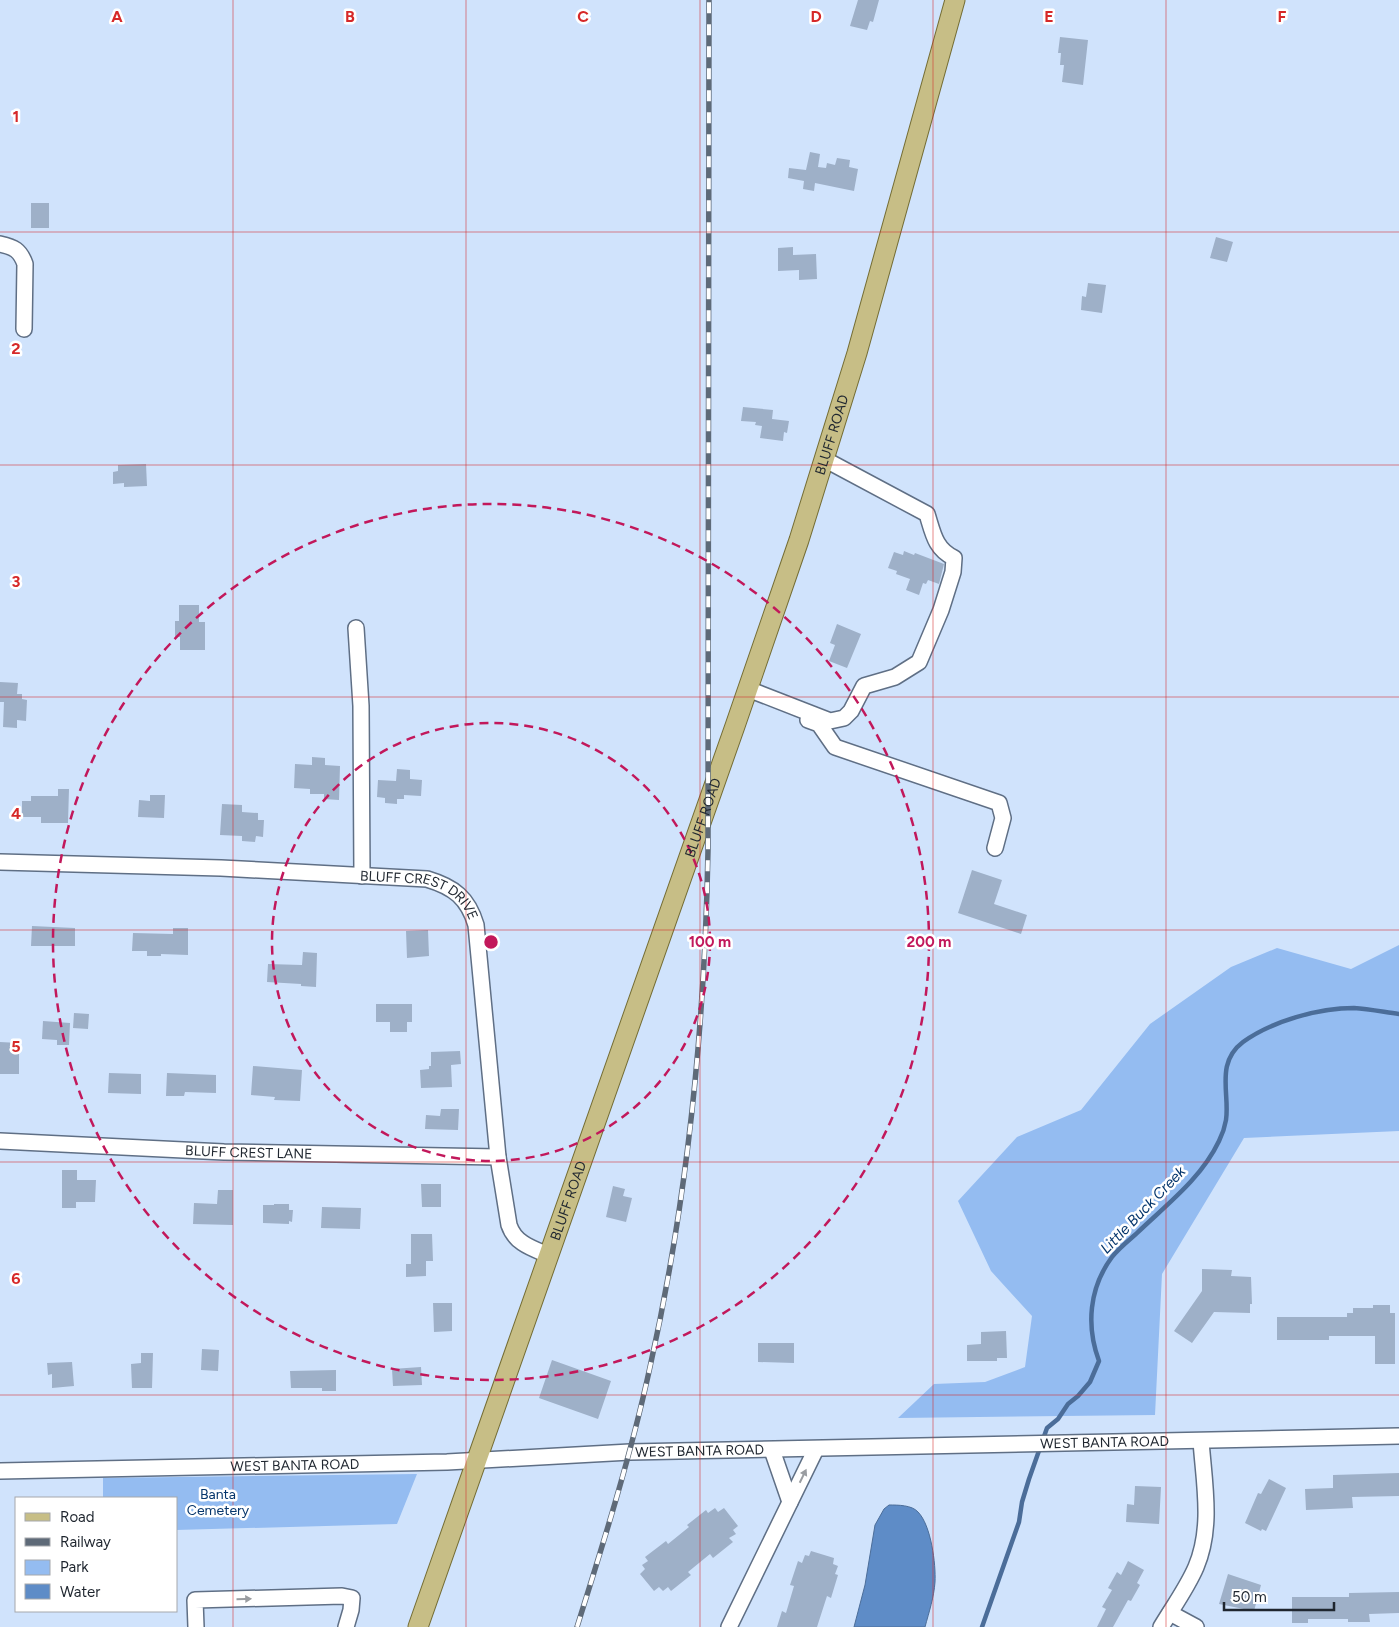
<svg xmlns="http://www.w3.org/2000/svg" width="1399" height="1627" viewBox="0 0 1399 1627" font-family="Figtree,sans-serif">
	<style>
		.green { fill: #94bcf1 }
		.water { fill: #5e8cc7; stroke: #4b6d99 }
		.lines { fill: none; stroke-linecap: round; stroke-linejoin: round }
		.stream { stroke: #4b6d99; stroke-width: 4.5 }
		.building { fill: #9eb0c8 }
		.minor-casing { stroke: #5f6f85; stroke-width: 18 }
		.major-casing { stroke: #746d34; stroke-width: 21 }
		.minor { stroke: #fff; stroke-width: 15 }
		.major { stroke: #c7be86; stroke-width: 19 }
		.rail-casing { stroke: #5e6a78; stroke-width: 5.5 }
		.rail { stroke: #fff; stroke-width: 4; stroke-dasharray: 11; stroke-linecap: butt }
		.oneway { fill: #9a9da1 }
		.grid { fill: none; stroke: #d62828; stroke-width: 1; stroke-opacity: 0.55 }
		.ring { fill: none; stroke: #c2185b; stroke-width: 2.5; stroke-dasharray: 9 6 }
		.labels { text-anchor: middle; stroke-width: 5; stroke-linejoin: round; paint-order: stroke }
		.street-label { font-size: 14px; fill: #1f262f; stroke: #fff }
		.park-label { font-size: 14px; fill: #06366c; stroke: #fff }
		.water-label { font-size: 15px; font-style: italic; fill: #07376d; stroke: #fff }
		.grid-label { font-size: 16px; text-anchor: middle; font-weight: bold; fill: #d62828; stroke: #fff; stroke-width: 5; stroke-linejoin: round; paint-order: stroke }
		.centre { fill: #c2185b; stroke: #fff; stroke-width: 2.5 }
		.ring-label { font-size: 15px; text-anchor: middle; font-weight: bold; fill: #c2185b; stroke: #fff; stroke-width: 5; stroke-linejoin: round; paint-order: stroke }
	</style>
	<rect width="100%" height="100%" fill="#d0e3fc"/>
	<!-- green -->
	<path class="green" d="M 1399,945 L 1399,1131 L 1244,1138 L 1162,1274 L 1155,1415 L 898,1418 L 934,1384 L 985,1382 L 1025,1367 L 1032,1316 L 991,1271 L 958,1201 L 1017,1137 L 1081,1110 L 1150,1024 L 1231,967 L 1277,948 L 1351,969 Z
		M 417,1474 L 397,1524 L 176,1530 L 176,1498 L 103,1498 L 103,1478 Z"/>
	<!-- water -->
	<path class="water" d="M 889,1505 C 898,1505 912,1505 918,1512 C 931,1525 936,1564 935,1582 C 934,1597 929,1612 925,1627 L 854,1627 L 865,1585 L 875,1525 L 884,1509 Z"/>
	<g class="lines">
		<!-- stream -->
		<path class="stream" d="M 982,1627 L 1019,1522 L 1022,1502 L 1029,1479 L 1047,1428 L 1058,1419 L 1068,1404 L 1078,1396 L 1090,1382 L 1099,1361 C 1086,1326 1089,1288 1112,1257 C 1118,1249 1128,1241 1136,1234 C 1166,1205 1201,1179 1219,1141 C 1222,1135 1225,1126 1226,1120 C 1230,1094 1215,1063 1243,1042 C 1272,1021 1319,1008 1354,1008 C 1369,1009 1384,1012 1399,1014"/>
	</g>
	<!-- building -->
	<path class="building" d="M 858,0 L 879,0 L 873,22 L 870,21 L 867,30 L 850,26 Z
		M 1060,37 L 1088,40 L 1083,85 L 1062,82 L 1064,65 L 1060,65 L 1061,53 L 1058,53 Z
		M 810,152 L 820,154 L 818,167 L 826,168 L 827,163 L 835,165 L 837,158 L 850,160 L 849,167 L 858,169 L 854,191 L 815,183 L 814,191 L 803,189 L 804,181 L 788,178 L 789,168 L 806,170 Z
		M 31,203 L 49,203 L 49,228 L 31,228 Z
		M 1216,237 L 1233,242 L 1227,262 L 1210,258 Z
		M 793,247 L 793,255 L 816,254 L 817,279 L 799,280 L 799,270 L 778,271 L 778,248 Z
		M 1088,283 L 1106,285 L 1102,313 L 1081,310 L 1082,296 L 1086,297 Z
		M 743,407 L 773,410 L 772,419 L 789,421 L 787,433 L 784,432 L 783,441 L 760,438 L 762,426 L 755,425 L 756,422 L 741,421 Z
		M 146,464 L 147,486 L 124,487 L 124,483 L 113,484 L 113,472 L 118,471 L 118,465 Z
		M 904,551 L 914,555 L 915,553 L 944,564 L 939,584 L 928,580 L 926,584 L 923,583 L 919,595 L 906,590 L 910,579 L 896,574 L 897,571 L 888,568 L 894,552 L 903,555 Z
		M 179,605 L 199,605 L 199,622 L 205,622 L 205,650 L 180,650 L 180,637 L 175,637 L 175,621 L 179,621 Z
		M 837,624 L 861,634 L 847,668 L 829,661 L 835,645 L 830,643 Z
		M 0,682 L 18,683 L 17,694 L 22,694 L 22,699 L 27,700 L 26,721 L 17,720 L 17,728 L 3,727 L 4,702 L 0,702 Z
		M 312,757 L 325,758 L 325,765 L 340,766 L 339,800 L 324,799 L 324,794 L 310,794 L 310,789 L 294,788 L 295,764 L 312,765 Z
		M 397,769 L 410,770 L 410,779 L 422,780 L 421,796 L 404,795 L 404,799 L 397,799 L 397,804 L 385,803 L 385,798 L 377,797 L 378,780 L 396,781 Z
		M 58,789 L 69,789 L 68,823 L 41,823 L 41,817 L 22,817 L 22,801 L 31,801 L 31,796 L 58,796 Z
		M 150,795 L 165,795 L 164,818 L 138,817 L 139,800 L 150,801 Z
		M 222,804 L 242,805 L 242,812 L 258,813 L 258,820 L 264,820 L 263,837 L 256,836 L 255,842 L 242,841 L 242,836 L 220,835 Z
		M 972,870 L 1002,880 L 994,904 L 1027,915 L 1021,934 L 958,913 Z
		M 32,926 L 75,928 L 75,946 L 31,946 Z
		M 173,928 L 188,928 L 188,955 L 161,954 L 161,956 L 147,956 L 147,951 L 132,951 L 133,933 L 173,934 Z
		M 428,930 L 429,956 L 407,958 L 406,931 Z
		M 303,952 L 317,953 L 316,987 L 301,986 L 301,984 L 267,982 L 268,964 L 302,965 Z
		M 376,1004 L 412,1004 L 412,1022 L 407,1022 L 407,1032 L 390,1032 L 390,1022 L 376,1022 Z
		M 74,1013 L 89,1014 L 88,1029 L 73,1028 Z
		M 43,1021 L 70,1023 L 69,1045 L 57,1045 L 57,1040 L 42,1039 Z
		M 0,1042 L 19,1043 L 19,1074 L 0,1074 Z
		M 460,1051 L 461,1064 L 451,1065 L 452,1087 L 421,1088 L 420,1070 L 429,1069 L 429,1066 L 431,1066 L 431,1052 Z
		M 253,1066 L 302,1070 L 300,1101 L 274,1100 L 275,1097 L 251,1095 Z
		M 109,1073 L 141,1074 L 141,1094 L 108,1093 Z
		M 167,1073 L 216,1075 L 216,1093 L 185,1092 L 184,1096 L 166,1096 Z
		M 441,1109 L 459,1109 L 458,1130 L 425,1129 L 426,1115 L 440,1116 Z
		M 62,1170 L 77,1170 L 77,1180 L 96,1180 L 95,1202 L 76,1202 L 76,1208 L 62,1208 Z
		M 421,1184 L 441,1184 L 441,1207 L 422,1207 Z
		M 613,1186 L 625,1189 L 623,1196 L 632,1198 L 626,1222 L 606,1217 Z
		M 218,1190 L 233,1190 L 233,1225 L 193,1224 L 194,1203 L 217,1204 Z
		M 274,1204 L 289,1204 L 289,1210 L 293,1210 L 292,1222 L 289,1221 L 289,1224 L 263,1223 L 263,1205 L 274,1205 Z
		M 322,1207 L 361,1208 L 360,1229 L 321,1228 Z
		M 411,1234 L 432,1234 L 433,1261 L 426,1261 L 426,1276 L 406,1277 L 406,1264 L 411,1264 Z
		M 1202,1269 L 1232,1270 L 1231,1276 L 1251,1277 L 1252,1304 L 1250,1304 L 1250,1313 L 1214,1312 L 1192,1343 L 1174,1331 L 1202,1291 Z
		M 433,1303 L 452,1303 L 452,1331 L 434,1332 Z
		M 1373,1305 L 1390,1305 L 1390,1313 L 1395,1313 L 1395,1364 L 1375,1364 L 1375,1336 L 1329,1336 L 1329,1340 L 1277,1340 L 1277,1317 L 1347,1317 L 1347,1313 L 1353,1313 L 1353,1308 L 1373,1308 Z
		M 1006,1331 L 1007,1358 L 997,1358 L 997,1361 L 967,1361 L 967,1345 L 981,1344 L 981,1332 Z
		M 758,1343 L 794,1343 L 794,1363 L 758,1362 Z
		M 202,1349 L 219,1350 L 218,1371 L 201,1370 Z
		M 141,1353 L 153,1353 L 152,1388 L 132,1388 L 131,1364 L 141,1363 Z
		M 552,1360 L 611,1381 L 598,1419 L 539,1398 Z
		M 72,1362 L 74,1386 L 52,1388 L 52,1374 L 48,1375 L 47,1363 Z
		M 421,1367 L 422,1385 L 393,1386 L 392,1369 Z
		M 336,1370 L 336,1391 L 322,1391 L 322,1388 L 291,1388 L 290,1371 Z
		M 1399,1473 L 1399,1496 L 1352,1497 L 1353,1508 L 1306,1510 L 1305,1489 L 1333,1488 L 1333,1475 Z
		M 1269,1479 L 1286,1488 L 1266,1531 L 1262,1529 L 1261,1531 L 1245,1523 L 1258,1493 L 1261,1494 Z
		M 1135,1486 L 1161,1487 L 1159,1524 L 1126,1522 L 1127,1504 L 1134,1505 Z
		M 715,1508 L 718,1512 L 724,1508 L 738,1526 L 733,1530 L 736,1534 L 729,1538 L 733,1542 L 713,1558 L 710,1554 L 688,1572 L 691,1575 L 671,1591 L 668,1587 L 663,1591 L 659,1587 L 654,1591 L 640,1574 L 645,1569 L 642,1565 L 648,1561 L 645,1557 L 666,1541 L 668,1544 L 689,1527 L 687,1525 L 706,1510 L 708,1513 Z
		M 811,1551 L 834,1558 L 833,1564 L 838,1566 L 835,1574 L 838,1575 L 831,1598 L 827,1596 L 817,1627 L 777,1627 L 782,1611 L 786,1613 L 794,1586 L 790,1585 L 798,1561 L 802,1563 L 805,1555 L 809,1556 Z
		M 1128,1561 L 1144,1570 L 1137,1583 L 1140,1585 L 1131,1601 L 1128,1600 L 1113,1627 L 1097,1627 L 1106,1609 L 1102,1607 L 1112,1590 L 1108,1588 L 1117,1572 L 1121,1575 Z
		M 1228,1574 L 1261,1585 L 1254,1611 L 1219,1604 Z
		M 1399,1592 L 1399,1613 L 1369,1614 L 1370,1622 L 1348,1622 L 1348,1619 L 1308,1619 L 1308,1623 L 1292,1623 L 1292,1597 L 1349,1597 L 1349,1593 Z"/>
	<g class="lines">
		<!-- minor casing -->
		<g class="minor-casing">
			<g id="minor">
				<path d="M 0,244 C 14,247 20,250 25,264 L 24,329"/>
				<path d="M 356,628 L 361,706 L 362,876"/>
				<path d="M 748,689 L 830,721 L 844,718 L 851,711 L 864,686 L 895,677 L 919,662 L 941,610 L 953,572 L 954,558 C 935,549 933,533 927,514 L 824,459"/>
				<path d="M 808,720 L 819,724 L 835,747 L 999,803 L 1003,818 L 995,848"/>
				<path id="s1" d="M 0,862 L 221,868 L 427,879 C 454,887 468,898 476,925 L 498,1157 L 509,1225 C 515,1243 531,1248 548,1255"/>
				<path id="s2" d="M 0,1141 L 224,1152 L 498,1157"/>
				<path d="M 772,1450 L 790,1502"/>
				<path id="s3" d="M 0,1471 L 447,1462 L 630,1452 L 1399,1436"/>
				<path d="M 1170,1613 L 1196,1627"/>
				<path d="M 196,1627 L 195,1600 L 342,1596 L 352,1598 L 351,1610 L 346,1627"/>
				<path d="M 729,1627 L 816,1449"/>
				<path d="M 1161,1627 C 1173,1607 1187,1588 1196,1567 C 1213,1527 1204,1483 1201,1441"/>
			</g>
		</g>
		<!-- major casing -->
		<g class="major-casing">
			<g id="major">
				<path id="s4" d="M 418,1627 L 735,726 L 799,540 L 857,353 L 955,0"/>
			</g>
		</g>
		<!-- minor -->
		<use href="#minor" class="minor"/>
		<!-- major -->
		<use href="#major" class="major"/>
		<!-- rail casing -->
		<g class="rail-casing">
			<path id="rail" d="M 577,1627 C 604,1541 631,1455 650,1367 C 688,1197 705,1024 708,850 L 709,0"/>
		</g>
		<!-- rail -->
		<use href="#rail" class="rail"/>
	</g>
	<!-- one-way arrows -->
	<defs><path id="oneway-solid" d="M-6-.8H1V-3.2L6.5 0L1 3.2V.8H-6Z" transform="scale(1.25)"/></defs>
	<g class="oneway">
		<use href="#oneway-solid" transform="translate(803 1476) rotate(-64)"/>
		<use href="#oneway-solid" transform="translate(244 1599) rotate(-2)"/>
	</g>
	<!-- grid -->
	<path class="grid" d="M 233,0 L 233,1627M 466,0 L 466,1627M 700,0 L 700,1627M 933,0 L 933,1627M 1166,0 L 1166,1627M 0,232 L 1399,232M 0,465 L 1399,465M 0,697 L 1399,697M 0,930 L 1399,930M 0,1162 L 1399,1162M 0,1395 L 1399,1395"/>
	<!-- distance rings -->
	<g class="ring">
		<circle cx="491" cy="942" r="219"/>
		<circle cx="491" cy="942" r="438"/>
	</g>
	<g class="labels">
		<!-- street labels -->
		<g class="street-label">
			<text dy="5" stroke="none"><textPath href="#s4" startOffset="1262">BLUFF ROAD</textPath></text>
			<text dy="5" stroke="none"><textPath href="#s4" startOffset="858">BLUFF ROAD</textPath></text>
			<text dy="5" stroke="none"><textPath href="#s1" startOffset="426">BLUFF CREST DRIVE</textPath></text>
			<text dy="5" stroke="none"><textPath href="#s2" startOffset="249">BLUFF CREST LANE</textPath></text>
			<text dy="5" stroke="none"><textPath href="#s4" startOffset="452">BLUFF ROAD</textPath></text>
			<text dy="5" stroke="none"><textPath href="#s3" startOffset="1105">WEST BANTA ROAD</textPath></text>
			<text dy="5" stroke="none"><textPath href="#s3" startOffset="700">WEST BANTA ROAD</textPath></text>
			<text dy="5" stroke="none"><textPath href="#s3" startOffset="295">WEST BANTA ROAD</textPath></text>
		</g>
		<!-- park labels -->
		<g class="park-label">
			<text x="218" y="1499">Banta<tspan x="218" dy="16">Cemetery</tspan></text>
		</g>
		<!-- water labels -->
		<g class="water-label">
			<text transform="translate(1143 1210) rotate(-46)" y="5">Little Buck Creek</text>
		</g>
	</g>
	<g class="grid-label">
		<text x="117" y="22">A</text>
		<text x="350" y="22">B</text>
		<text x="583" y="22">C</text>
		<text x="816" y="22">D</text>
		<text x="1049" y="22">E</text>
		<text x="1282" y="22">F</text>
		<text x="16" y="122">1</text>
		<text x="16" y="354">2</text>
		<text x="16" y="587">3</text>
		<text x="16" y="819">4</text>
		<text x="16" y="1052">5</text>
		<text x="16" y="1284">6</text>
	</g>
	<circle cx="491" cy="942" r="8" class="centre"/>
	<g class="ring-label">
		<text x="710" y="947">100 m</text>
		<text x="929" y="947">200 m</text>
	</g>
	<!-- legend -->
	<rect x="15" y="1497" width="162" height="115" fill="#ffffff" stroke="#a5a8ac"/>
	<rect x="25" y="1513" width="25" height="8" fill="#c7be86" stroke="#a5a8ac"/>
	<text x="60" y="1522" font-size="15" fill="#1f262f">Road</text>
	<rect x="25" y="1538" width="25" height="8" fill="#5e6a78" stroke="#a5a8ac"/>
	<text x="60" y="1547" font-size="15" fill="#1f262f">Railway</text>
	<rect x="25" y="1560" width="25" height="15" fill="#94bcf1" stroke="#a5a8ac"/>
	<text x="60" y="1572" font-size="15" fill="#1f262f">Park</text>
	<rect x="25" y="1584" width="25" height="15" fill="#5e8cc7" stroke="#a5a8ac"/>
	<text x="60" y="1597" font-size="15" fill="#1f262f">Water</text>
	<!-- scale -->
	<path d="M1224 1602v8h110v-8" fill="none" stroke="#1f262f" stroke-width="2.5"/>
	<text x="1232" y="1602" font-size="15" fill="#1f262f" stroke="#ffffff" stroke-width="4" paint-order="stroke">50 m</text>
</svg>
